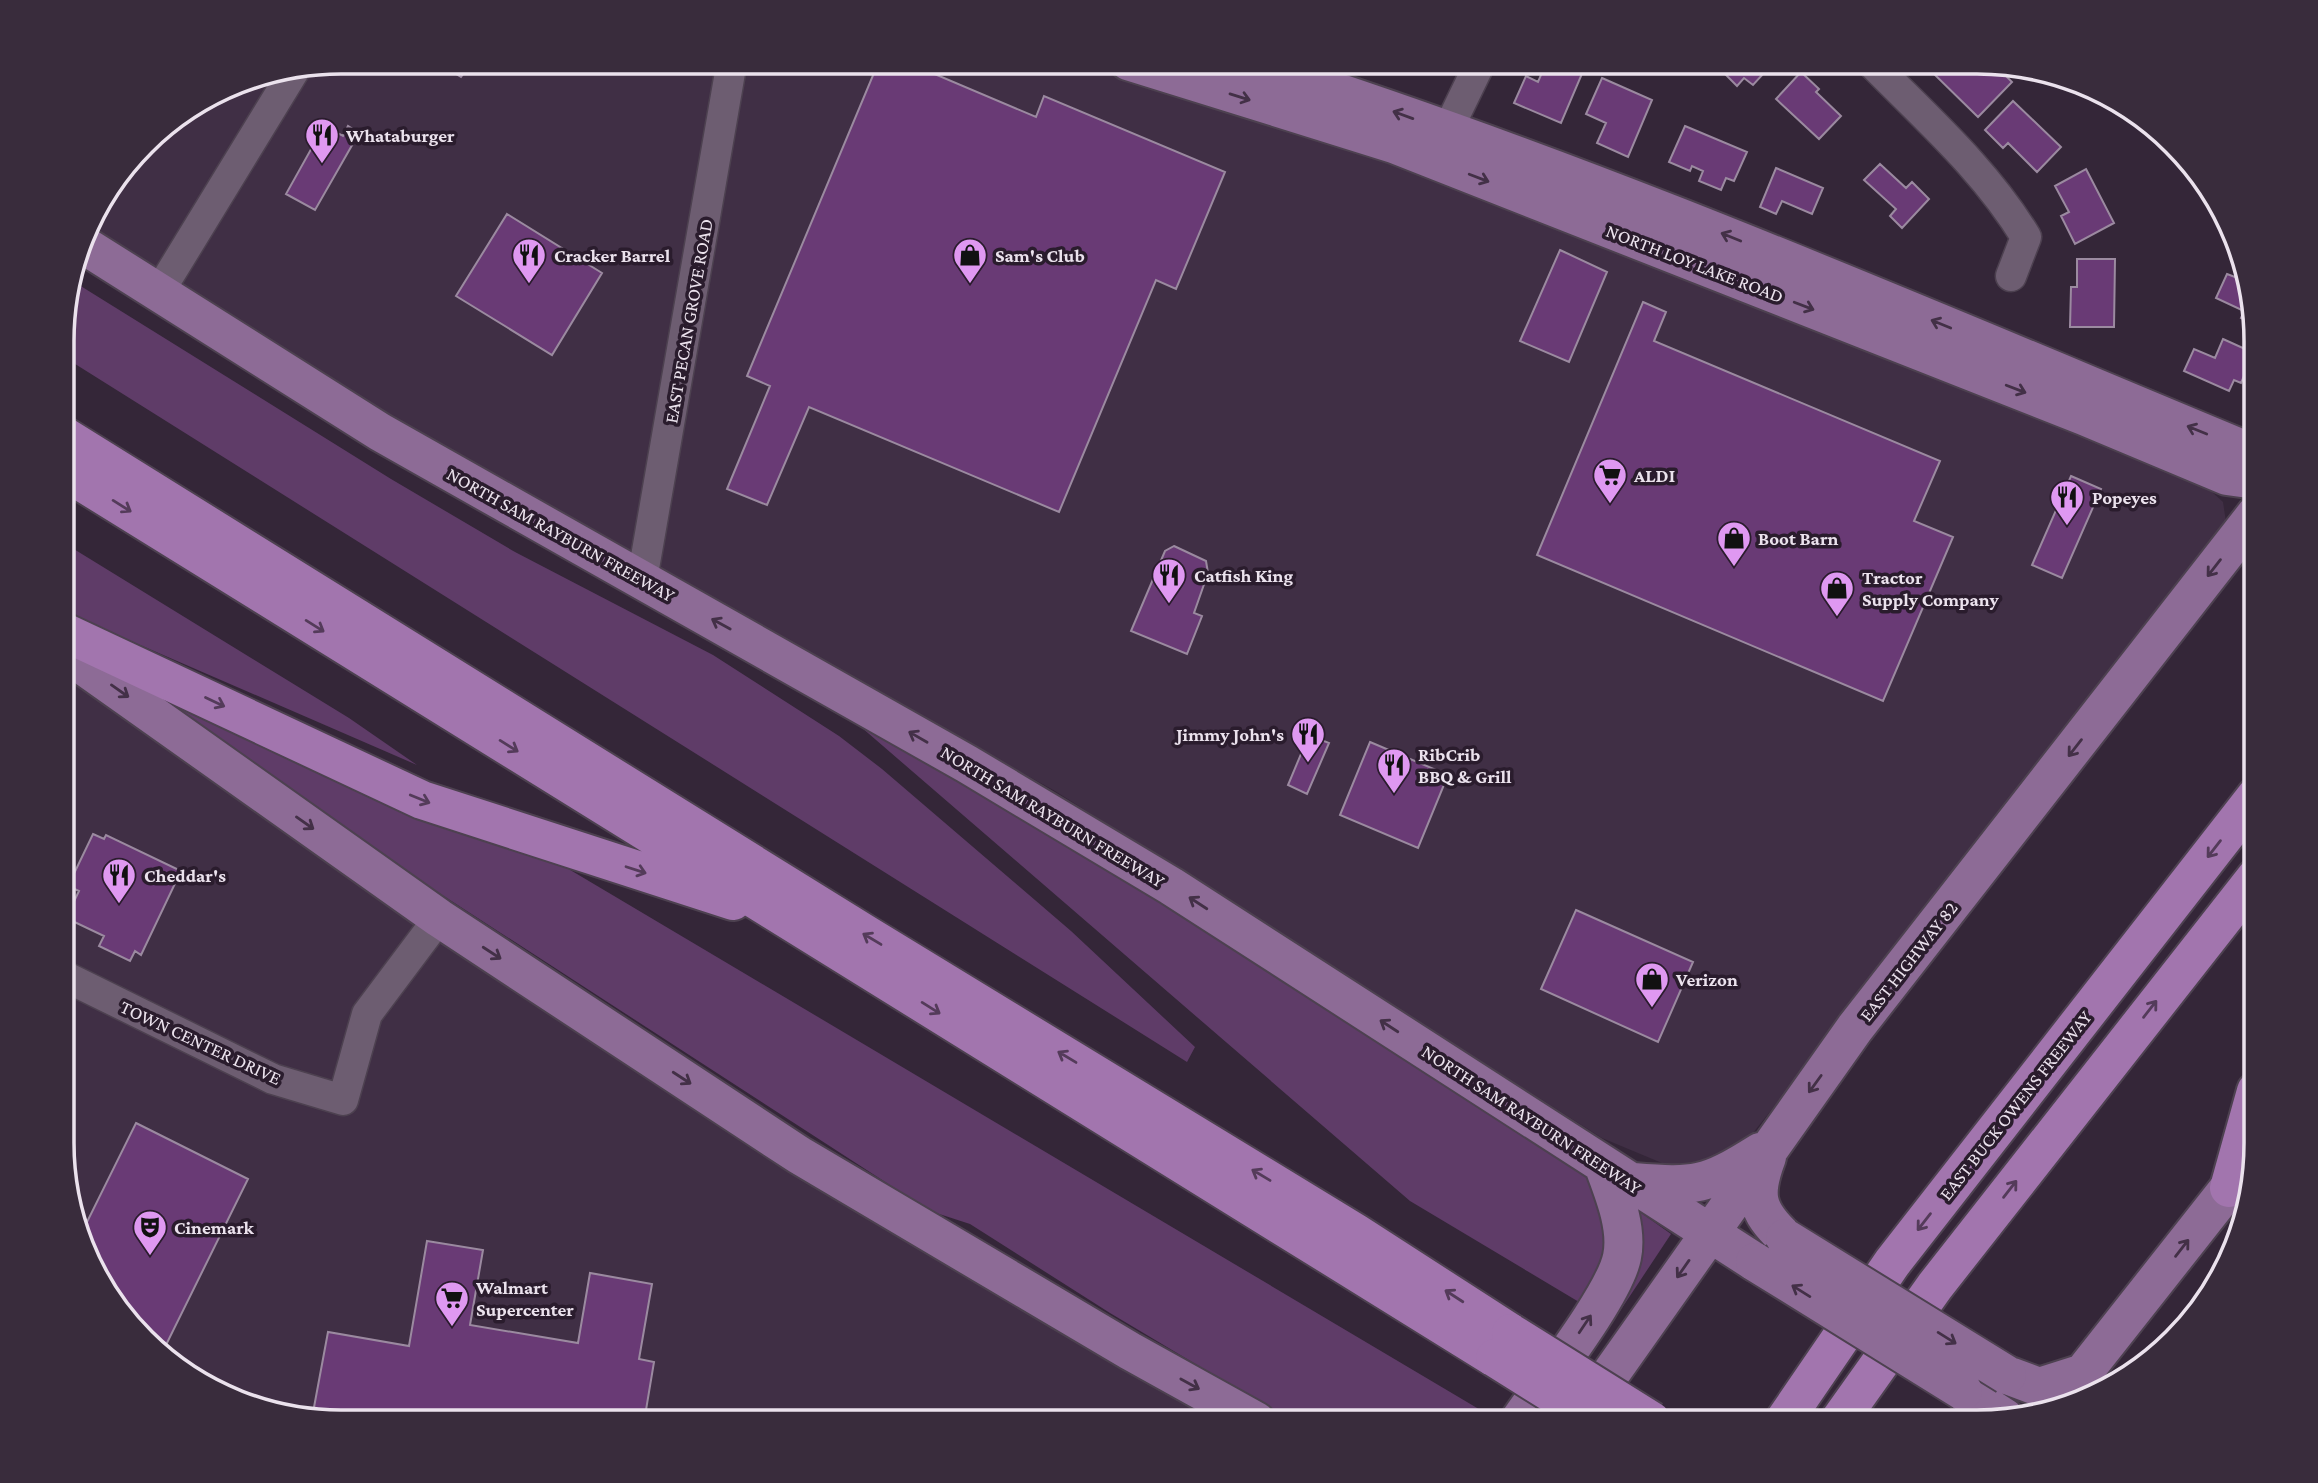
<svg xmlns="http://www.w3.org/2000/svg" width="2318" height="1483" viewBox="0 0 2318 1483" font-family="'Crimson Pro',serif">
	<style>
		.built { fill: #402f45 }
		.green { fill: #5f3c68 }
		.building { fill: #693a75; stroke: #9b8aa0; stroke-width: 2 }
		.lines { fill: none; stroke-linecap: round; stroke-linejoin: round }
		.minor-casing { stroke: #4d4150; stroke-width: 33 }
		.major-casing { stroke: #4d4150; stroke-width: 42 }
		.highway-casing { stroke: #4d4150; stroke-width: 42 }
		.minor { stroke: #6d5d71; stroke-width: 30 }
		.major { stroke: #8d6b96; stroke-width: 38 }
		.highway { stroke: #a275ae; stroke-width: 38 }
		.major-bridge-casing { stroke: #4d4150; stroke-width: 42; stroke-linecap: butt }
		.highway-bridge-casing { stroke: #4d4150; stroke-width: 42; stroke-linecap: butt }
		.major-bridge { stroke: #8d6b96; stroke-width: 38 }
		.highway-bridge { stroke: #a275ae; stroke-width: 38 }
		.oneway { stroke: #433047 }
		.oneway2 { stroke: #543b5a }
		.labels { text-anchor: middle; stroke-width: 7; stroke-linejoin: round; paint-order: stroke }
		.poi-label { font-size: 19px; font-weight: bold; fill: #ebe2ed; stroke: #2a1c2d; text-anchor: start }
		.street-label { font-size: 19px; fill: #ebe2ed; stroke: #2a1c2d }
		.rim { fill: none; stroke: #ebe2ed; stroke-width: 3.5 }
	</style>
	<rect width="100%" height="100%" fill="#342638"/>
	<!-- built -->
	<path class="built" d="M 341,61 L 1078,61 L 1454,183 L 2199,480 L 2223,502 L 2226,522 L 2220,543 L 1753,1133 L 1715,1164 L 1674,1168 L 1602,1138 L 1055,791 L 500,483 L 87,227 L 90,217 L 156,131 L 234,82 Z
		M 64,676 L 454,952 L 1220,1421 L 340,1422 L 268,1412 L 186,1375 L 99,1282 L 64,1178 Z"/>
	<!-- green -->
	<path class="green" d="M 71,280 L 391,479 L 515,552 L 713,655 L 839,736 L 882,769 L 1071,931 L 1195,1047 L 1187,1062 L 64,357 L 64,305 Z
		M 64,543 L 349,718 L 417,765 L 64,612 Z
		M 112,665 L 545,855 L 1499,1421 L 1291,1421 L 1110,1313 L 970,1224 L 930,1211 L 379,854 Z
		M 864,721 L 1263,962 L 1587,1176 C 1620,1222 1606,1258 1579,1302 L 1410,1201 L 861,727 Z
		M 1626,1202 L 1671,1234 L 1547,1421 L 1523,1421 L 1599,1309 Z"/>
	<!-- building -->
	<path class="building" d="M 435,61 L 461,61 L 469,66 L 461,77 Z
		M 879,61 L 904,61 L 1036,117 L 1044,96 L 1225,172 L 1176,289 L 1156,280 L 1059,512 L 809,407 L 767,505 L 727,489 L 770,386 L 747,376 Z
		M 1547,61 L 1567,61 L 1584,69 L 1561,123 L 1514,103 L 1526,76 L 1538,82 Z
		M 1725,61 L 1775,61 L 1753,85 L 1744,78 L 1737,86 L 1719,68 Z
		M 1944,61 L 1993,63 L 2012,82 L 1978,117 L 1933,73 Z
		M 1801,72 L 1819,89 L 1816,92 L 1841,116 L 1819,139 L 1776,99 Z
		M 1602,78 L 1652,100 L 1628,157 L 1597,143 L 1606,123 L 1586,114 Z
		M 2013,101 L 2061,147 L 2037,172 L 2008,143 L 2003,148 L 1985,130 Z
		M 324,126 L 343,136 L 348,126 L 359,133 L 315,210 L 286,194 Z
		M 1685,126 L 1747,152 L 1734,181 L 1726,178 L 1721,190 L 1699,181 L 1703,171 L 1692,166 L 1690,171 L 1669,162 Z
		M 1880,164 L 1906,188 L 1912,182 L 1929,199 L 1902,228 L 1890,216 L 1896,209 L 1864,180 Z
		M 1776,168 L 1823,188 L 1812,214 L 1782,201 L 1776,214 L 1760,207 Z
		M 2086,169 L 2114,223 L 2075,244 L 2061,216 L 2069,212 L 2055,186 Z
		M 507,214 L 602,273 L 552,355 L 456,296 Z
		M 1560,250 L 1607,272 L 1569,362 L 1520,341 Z
		M 2077,259 L 2115,259 L 2114,327 L 2070,327 L 2071,287 L 2077,287 Z
		M 2227,274 L 2243,280 L 2256,325 L 2241,318 L 2244,311 L 2216,298 Z
		M 1643,302 L 1666,312 L 1654,341 L 1940,461 L 1914,521 L 1953,537 L 1883,701 L 1537,555 Z
		M 2223,339 L 2254,353 L 2241,383 L 2234,380 L 2229,391 L 2184,371 L 2194,349 L 2215,358 Z
		M 2071,476 L 2101,489 L 2062,578 L 2032,565 Z
		M 1174,546 L 1206,561 L 1208,573 L 1194,613 L 1202,616 L 1187,654 L 1131,631 L 1165,551 Z
		M 1309,735 L 1329,743 L 1307,794 L 1288,785 Z
		M 1370,742 L 1448,775 L 1418,848 L 1340,815 Z
		M 93,834 L 104,839 L 106,835 L 181,871 L 141,955 L 135,951 L 130,961 L 99,946 L 104,936 L 66,918 L 79,891 L 68,886 Z
		M 1576,910 L 1693,962 L 1658,1042 L 1541,989 Z
		M 136,1123 L 248,1179 L 163,1351 L 99,1282 L 82,1232 Z
		M 427,1241 L 483,1250 L 470,1325 L 578,1343 L 590,1273 L 652,1284 L 639,1359 L 654,1362 L 644,1422 L 340,1422 L 312,1418 L 328,1332 L 409,1346 Z"/>
	<g class="lines">
		<!-- minor casing -->
		<g class="minor-casing">
			<path id="minor" d="M 1870,61 C 1925,117 1985,169 2026,237 L 2011,276
				M 1438,150 L 1481,61
				M 159,292 L 294,71
				M 642,580 L 732,61
				M 64,976 L 273,1079 L 343,1100 L 367,1014 L 439,918"/>
		</g>
		<!-- major casing -->
		<g class="major-casing">
			<path id="major" d="M 1128,61 L 1394,144 L 2084,416 L 2227,476 L 2256,480
				M 1242,61 C 1583,168 1910,311 2240,448 L 2256,462
				M 82,244 L 380,432 L 967,764 L 1171,886 L 1755,1262
				M 64,652 L 439,918 L 799,1155 L 1130,1351 L 1256,1421
				M 1767,1157 C 1753,1194 1755,1210 1785,1238
				M 1633,1182 C 1696,1187 1706,1186 1760,1152
				M 2007,1375 L 2039,1387 L 2083,1373
				M 1963,1391 L 2005,1418
				M 2061,1401 L 2251,1160
				M 1580,1417 L 1855,1028 L 2256,514
				M 1519,1421 C 1544,1384 1614,1296 1622,1257 C 1628,1228 1614,1194 1604,1167"/>
		</g>
		<!-- highway casing -->
		<g class="highway-casing">
			<path id="highway" d="M 64,436 L 867,935 L 1356,1233 L 1511,1333
				M 64,471 L 1495,1358
				M 64,632 L 422,800 L 733,901
				M 2229,1188 L 2256,1091
				M 1784,1421 L 1892,1263 L 2256,796
				M 1839,1421 L 1935,1286 L 2256,877"/>
		</g>
		<!-- minor -->
		<use href="#minor" class="minor"/>
		<!-- major -->
		<use href="#major" class="major"/>
		<!-- highway -->
		<use href="#highway" class="highway"/>
		<!-- major-bridge casing -->
		<g class="major-bridge-casing">
			<path id="major-bridge" d="M 1785,1238 L 2007,1375
				M 1755,1262 L 1963,1391"/>
		</g>
		<!-- highway-bridge casing -->
		<g class="highway-bridge-casing">
			<path id="highway-bridge" d="M 1511,1333 L 1652,1421
				M 1495,1358 L 1596,1421"/>
		</g>
		<!-- major-bridge -->
		<use href="#major-bridge" class="major-bridge"/>
		<!-- highway-bridge -->
		<use href="#highway-bridge" class="highway-bridge"/>
	</g>
	<!-- one-way arrows -->
	<defs><path id="oneway-shaft" d="M-6 0H5M1.5-3L5.5 0L1.5 3" fill="none" stroke-width="1.6" stroke-linecap="round" stroke-linejoin="round" transform="scale(1.75)"/></defs>
	<g class="oneway">
		<use href="#oneway-shaft" transform="translate(1240 97) rotate(17)"/>
		<use href="#oneway-shaft" transform="translate(1403 115) rotate(-160)"/>
		<use href="#oneway-shaft" transform="translate(1479 178) rotate(21)"/>
		<use href="#oneway-shaft" transform="translate(1731 237) rotate(-158)"/>
		<use href="#oneway-shaft" transform="translate(1804 306) rotate(21)"/>
		<use href="#oneway-shaft" transform="translate(1941 324) rotate(-158)"/>
		<use href="#oneway-shaft" transform="translate(2016 389) rotate(21)"/>
		<use href="#oneway-shaft" transform="translate(2197 430) rotate(-158)"/>
		<use href="#oneway-shaft" transform="translate(2214 568) rotate(128)"/>
		<use href="#oneway-shaft" transform="translate(721 624) rotate(-151)"/>
		<use href="#oneway-shaft" transform="translate(120 691) rotate(35)"/>
		<use href="#oneway-shaft" transform="translate(918 737) rotate(-150)"/>
		<use href="#oneway-shaft" transform="translate(2075 748) rotate(128)"/>
		<use href="#oneway-shaft" transform="translate(305 823) rotate(35)"/>
		<use href="#oneway-shaft" transform="translate(1198 903) rotate(-147)"/>
		<use href="#oneway-shaft" transform="translate(492 953) rotate(33)"/>
		<use href="#oneway-shaft" transform="translate(1389 1026) rotate(-147)"/>
		<use href="#oneway-shaft" transform="translate(682 1078) rotate(33)"/>
		<use href="#oneway-shaft" transform="translate(1815 1084) rotate(126)"/>
		<use href="#oneway-shaft" transform="translate(2182 1248) rotate(-52)"/>
		<use href="#oneway-shaft" transform="translate(1683 1269) rotate(125)"/>
		<use href="#oneway-shaft" transform="translate(1801 1291) rotate(-148)"/>
		<use href="#oneway-shaft" transform="translate(1585 1324) rotate(-56)"/>
		<use href="#oneway-shaft" transform="translate(1947 1338) rotate(32)"/>
		<use href="#oneway-shaft" transform="translate(1190 1384) rotate(29)"/>
	</g>
	<g class="oneway2">
		<use href="#oneway-shaft" transform="translate(122 506) rotate(32)"/>
		<use href="#oneway-shaft" transform="translate(315 626) rotate(32)"/>
		<use href="#oneway-shaft" transform="translate(215 702) rotate(25)"/>
		<use href="#oneway-shaft" transform="translate(509 746) rotate(32)"/>
		<use href="#oneway-shaft" transform="translate(420 799) rotate(22)"/>
		<use href="#oneway-shaft" transform="translate(2214 849) rotate(128)"/>
		<use href="#oneway-shaft" transform="translate(636 870) rotate(18)"/>
		<use href="#oneway-shaft" transform="translate(872 939) rotate(-149)"/>
		<use href="#oneway-shaft" transform="translate(931 1008) rotate(32)"/>
		<use href="#oneway-shaft" transform="translate(2150 1009) rotate(-52)"/>
		<use href="#oneway-shaft" transform="translate(1067 1057) rotate(-149)"/>
		<use href="#oneway-shaft" transform="translate(1261 1175) rotate(-149)"/>
		<use href="#oneway-shaft" transform="translate(2010 1189) rotate(-52)"/>
		<use href="#oneway-shaft" transform="translate(1924 1222) rotate(128)"/>
		<use href="#oneway-shaft" transform="translate(1454 1296) rotate(-147)"/>
	</g>
	<!-- icons -->
	<defs>
		<g id="restaurant-pin" transform="scale(1.75)"><path d="M0 17L-7.5 6A9.5 9.5 0 1 1 7.5 6Z" fill="#df98f1" stroke="#2a1c2d"/><path d="M-5-6h1v4h1v-4h1v4h1v-4h1v5L-1.5 .5V6h-2V.5L-5-1ZM5-6V6H3V1.5H1.5Q1.5-4 5-6Z" fill="#111"/></g>
		<g id="shop-pin" transform="scale(1.75)"><path d="M0 17L-7.5 6A9.5 9.5 0 1 1 7.5 6Z" fill="#df98f1" stroke="#2a1c2d"/><path d="M-5-2.5h2.3a2.7 3.5 0 0 1 5.4 0H5L5.5 6h-11ZM-1.5-2.5h3a1.5 2.3 0 0 0-3 0Z" fill="#111"/></g>
		<g id="supermarket-pin" transform="scale(1.75)"><path d="M0 17L-7.5 6A9.5 9.5 0 1 1 7.5 6Z" fill="#df98f1" stroke="#2a1c2d"/><path d="M-6-5.5h2.5l.6 2H6L4.5 2H-2.5L-4.4-4H-6ZM-1.5 3.2a1.3 1.3 0 1 0 .1 0ZM3 3.2a1.3 1.3 0 1 0 .1 0Z" fill="#111"/></g>
		<g id="theatre-pin" transform="scale(1.75)"><path d="M0 17L-7.5 6A9.5 9.5 0 1 1 7.5 6Z" fill="#df98f1" stroke="#2a1c2d"/><path d="M-5-5.5Q0-4 5-5.5V0Q5 5 0 6Q-5 5-5 0ZM-3.3-2.5H-1v1.5H-3.3ZM1-2.5H3.3v1.5H1ZM-2.8 1Q0 5.5 2.8 1Z" fill="#111"/></g>
	</defs>
	<g fill-rule="evenodd">
		<use href="#restaurant-pin" x="322" y="135"/>
		<use href="#restaurant-pin" x="529" y="255"/>
		<use href="#shop-pin" x="970" y="255"/>
		<use href="#supermarket-pin" x="1610" y="475"/>
		<use href="#restaurant-pin" x="2067" y="497"/>
		<use href="#shop-pin" x="1734" y="538"/>
		<use href="#restaurant-pin" x="1169" y="575"/>
		<use href="#shop-pin" x="1837" y="588"/>
		<use href="#restaurant-pin" x="1308" y="734"/>
		<use href="#restaurant-pin" x="1394" y="765"/>
		<use href="#restaurant-pin" x="119" y="875"/>
		<use href="#shop-pin" x="1652" y="979"/>
		<use href="#theatre-pin" x="150" y="1227"/>
		<use href="#supermarket-pin" x="452" y="1298"/>
	</g>
	<g class="labels">
		<!-- poi labels -->
		<g class="poi-label">
			<text x="346" y="142">Whataburger</text>
			<text x="554" y="262">Cracker Barrel</text>
			<text x="995" y="262">Sam's Club</text>
			<text x="1634" y="482">ALDI</text>
			<text x="2092" y="504">Popeyes</text>
			<text x="1758" y="545">Boot Barn</text>
			<text x="1194" y="582">Catfish King</text>
			<text x="1862" y="584">Tractor<tspan x="1862" dy="22">Supply Company</tspan></text>
			<text x="1284" y="741" text-anchor="end">Jimmy John's</text>
			<text x="1418" y="761">RibCrib<tspan x="1418" dy="22">BBQ &amp; Grill</tspan></text>
			<text x="144" y="882">Cheddar's</text>
			<text x="1676" y="986">Verizon</text>
			<text x="174" y="1234">Cinemark</text>
			<text x="476" y="1294">Walmart<tspan x="476" dy="22">Supercenter</tspan></text>
		</g>
		<!-- street labels -->
		<g class="street-label">
			<text transform="translate(1695 263) rotate(21)" y="7">NORTH LOY LAKE ROAD</text>
			<text transform="translate(688 321) rotate(-80)" y="7">EAST PECAN GROVE ROAD</text>
			<text transform="translate(561 534) rotate(29)" y="7">NORTH SAM RAYBURN FREEWAY</text>
			<text transform="translate(1053 816) rotate(31)" y="7">NORTH SAM RAYBURN FREEWAY</text>
			<text transform="translate(1908 961) rotate(-52)" y="7">EAST HIGHWAY 82</text>
			<text transform="translate(201 1042) rotate(25)" y="7">TOWN CENTER DRIVE</text>
			<text transform="translate(2015 1105) rotate(-52)" y="7">EAST BUCK OWENS FREEWAY</text>
			<text transform="translate(1532 1119) rotate(33)" y="7">NORTH SAM RAYBURN FREEWAY</text>
		</g>
	</g>
	<!-- crop -->
	<path d="M0 0H2318V1483H0ZM341 74H1977A267 267 0 0 1 2244 341V1143A267 267 0 0 1 1977 1410H341A267 267 0 0 1 74 1143V341A267 267 0 0 1 341 74Z" fill="#392c3c" fill-rule="evenodd"/>
	<path class="rim" d="M341 74H1977A267 267 0 0 1 2244 341V1143A267 267 0 0 1 1977 1410H341A267 267 0 0 1 74 1143V341A267 267 0 0 1 341 74Z"/>
</svg>
